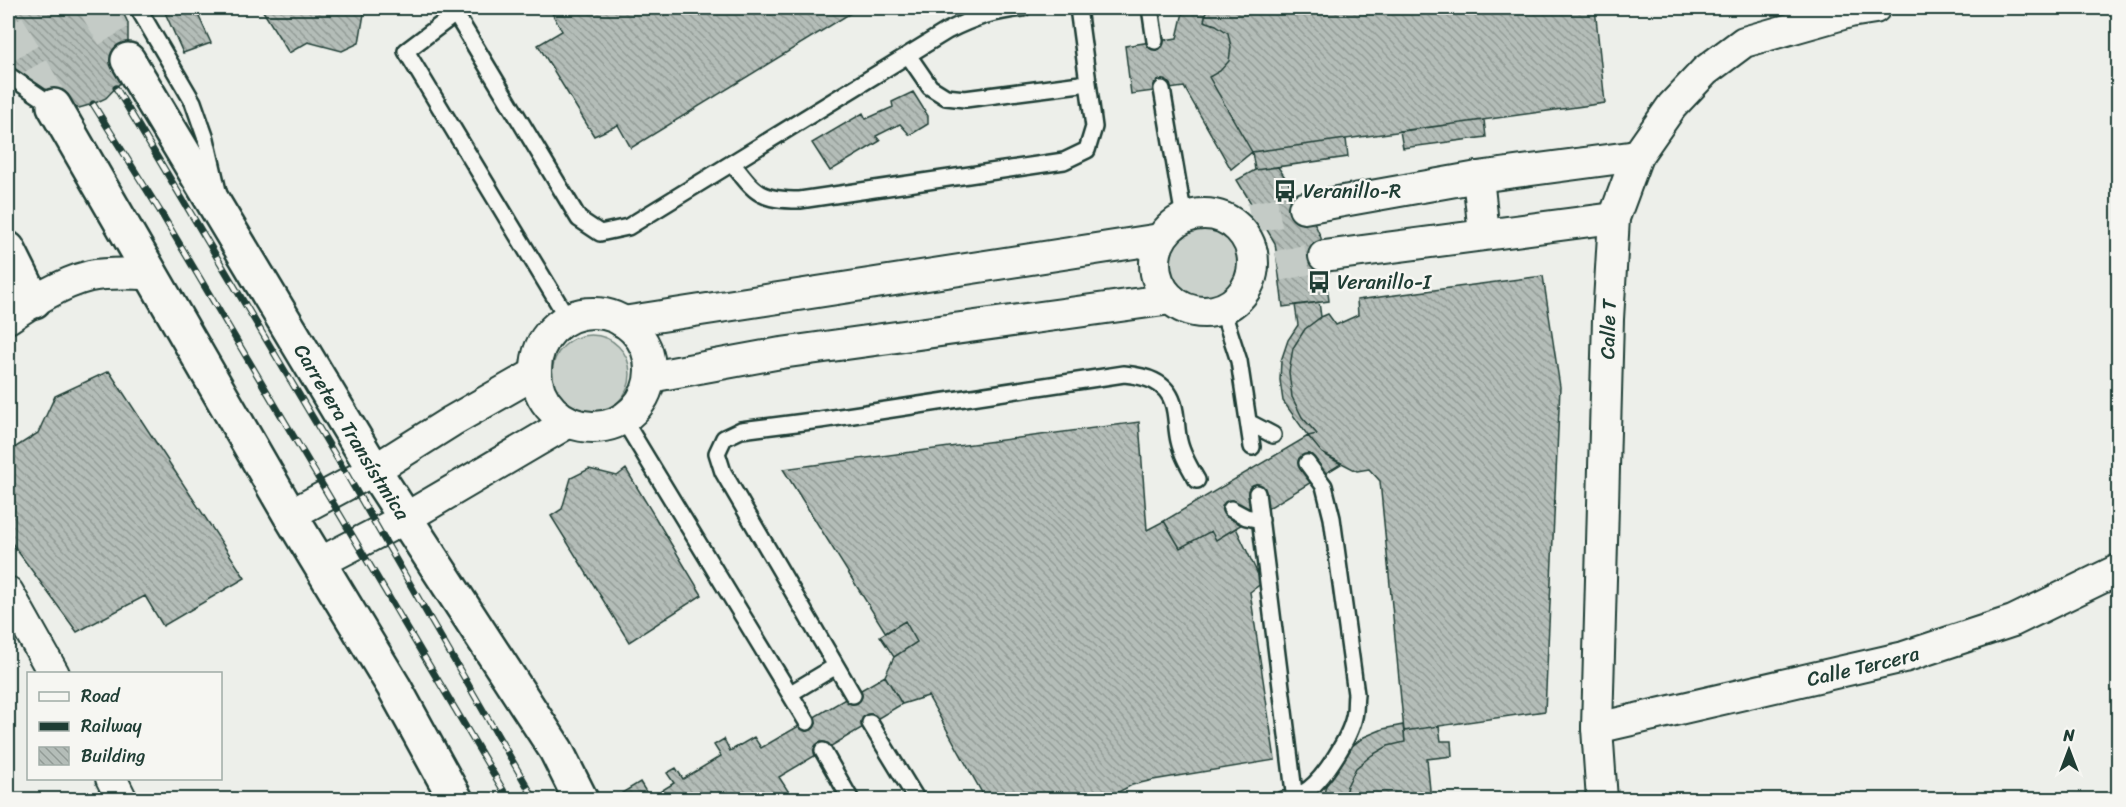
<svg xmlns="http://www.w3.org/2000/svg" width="2126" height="807" viewBox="0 0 2126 807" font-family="Sriracha,sans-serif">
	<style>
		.green { fill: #cbd2cc; stroke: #758880; stroke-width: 1.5 }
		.building { fill: url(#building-back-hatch); stroke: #1f3d34; stroke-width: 1.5 }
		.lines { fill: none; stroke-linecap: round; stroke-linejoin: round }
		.street-tunnel { stroke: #c4cbc6; stroke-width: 30; stroke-dasharray: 30 15; stroke-linecap: butt }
		.primary-tunnel { stroke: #c4cbc6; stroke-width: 33; stroke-dasharray: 33 16; stroke-linecap: butt }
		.lane-casing { stroke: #1f3d34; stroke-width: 20 }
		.street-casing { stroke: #1f3d34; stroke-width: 34 }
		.secondary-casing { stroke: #1f3d34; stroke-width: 38 }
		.primary-casing { stroke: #1f3d34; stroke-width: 38 }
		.lane { stroke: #f6f6f2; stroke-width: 15 }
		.street { stroke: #f6f6f2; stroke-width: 30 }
		.secondary { stroke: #f6f6f2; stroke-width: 33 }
		.primary { stroke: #f6f6f2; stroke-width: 33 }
		.rail-casing { stroke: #1f3d34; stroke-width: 7 }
		.rail { stroke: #f6f6f2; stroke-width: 4.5; stroke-dasharray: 14; stroke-linecap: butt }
		.labels { text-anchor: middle; stroke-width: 5; stroke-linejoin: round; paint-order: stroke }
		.poi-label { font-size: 20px; fill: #1f3d34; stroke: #f6f6f2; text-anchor: start }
		.street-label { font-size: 20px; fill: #1f3d34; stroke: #f6f6f2 }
	</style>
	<defs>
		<pattern id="building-back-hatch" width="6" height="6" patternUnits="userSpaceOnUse" patternTransform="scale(1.5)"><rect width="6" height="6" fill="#b4bdb8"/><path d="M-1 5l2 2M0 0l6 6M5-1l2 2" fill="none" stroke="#929b96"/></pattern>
	</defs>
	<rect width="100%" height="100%" fill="#edefea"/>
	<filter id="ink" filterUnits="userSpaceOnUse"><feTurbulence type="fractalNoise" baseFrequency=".0167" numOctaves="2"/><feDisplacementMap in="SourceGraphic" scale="12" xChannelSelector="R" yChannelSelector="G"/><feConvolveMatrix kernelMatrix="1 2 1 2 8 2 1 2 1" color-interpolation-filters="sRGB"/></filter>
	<g filter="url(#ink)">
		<!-- green -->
		<path class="green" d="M1166 263a38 38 0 1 1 76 0a38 38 0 1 1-76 0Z
			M552 374a39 39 0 1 1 78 0a39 39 0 1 1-78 0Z"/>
		<!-- building -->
		<path class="building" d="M 8,8 L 121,8 L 128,23 L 128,60 L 121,82 L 106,98 L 93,104 L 79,108 L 54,106 L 8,71 Z
			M 163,8 L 195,8 L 211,43 L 183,53 Z
			M 261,8 L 365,8 L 359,43 L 342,51 L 308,42 L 289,53 Z
			M 549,8 L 859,8 L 631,148 L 618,125 L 594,136 L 538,45 L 562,31 Z
			M 1184,8 L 1207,8 L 1204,21 L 1216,25 L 1228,33 L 1231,47 L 1229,61 L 1220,71 L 1209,77 L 1252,152 L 1231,169 L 1184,87 L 1131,94 L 1125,46 L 1177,38 Z
			M 1207,8 L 1595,8 L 1605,103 L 1252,152 L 1209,77 L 1220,71 L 1229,61 L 1231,47 L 1228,33 L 1216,25 L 1204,21 Z
			M 913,92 L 928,116 L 928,124 L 910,135 L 900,124 L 876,136 L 880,141 L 830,171 L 812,143 L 863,113 L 866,119 L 893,107 L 892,102 Z
			M 1484,120 L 1486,137 L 1403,148 L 1400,131 Z
			M 1346,139 L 1348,157 L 1255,170 L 1252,152 Z
			M 1278,167 L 1312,217 L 1321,238 L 1329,301 L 1283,307 L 1275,243 L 1237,180 L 1255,170 Z
			M 1543,276 L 1560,387 L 1545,711 L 1404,731 L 1380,481 L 1369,469 L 1357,471 L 1322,453 L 1308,436 L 1317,434 L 1302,417 L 1292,397 L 1289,372 L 1293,348 L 1305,329 L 1321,317 L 1328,314 L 1336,325 L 1358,315 L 1357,300 Z
			M 1319,302 L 1321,317 L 1305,329 L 1293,348 L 1289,372 L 1292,397 L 1302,417 L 1317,434 L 1308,436 L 1283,401 L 1280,380 L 1281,361 L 1288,340 L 1298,325 L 1295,305 Z
			M 109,371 L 245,578 L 163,626 L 145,596 L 77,632 L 8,538 L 8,452 L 38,433 L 55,396 Z
			M 1139,422 L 1147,530 L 1164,521 L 1180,548 L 1211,531 L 1216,540 L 1236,528 L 1262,583 L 1250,592 L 1275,760 L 1153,780 L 1132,785 L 1103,800 L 986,800 L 928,696 L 902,704 L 885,676 L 894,657 L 917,642 L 905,621 L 886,633 L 783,469 Z
			M 1308,436 L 1322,453 L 1341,464 L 1216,540 L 1211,531 L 1180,548 L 1164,521 Z
			M 589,469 L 617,476 L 626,469 L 702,595 L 629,642 L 551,516 L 562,509 L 571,478 Z
			M 905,621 L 917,642 L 894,657 L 880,636 Z
			M 885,676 L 902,704 L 779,777 L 790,794 L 781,800 L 667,800 L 661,791 L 674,783 L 667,773 L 676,768 L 683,779 L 721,756 L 714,745 L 724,739 L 730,751 L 754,737 L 761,748 Z
			M 1403,725 L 1405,742 L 1388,746 L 1372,755 L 1356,768 L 1347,786 L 1343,800 L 1323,800 L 1326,784 L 1335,766 L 1347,750 L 1364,737 L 1383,729 Z
			M 1439,726 L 1441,741 L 1451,741 L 1452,756 L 1427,759 L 1431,800 L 1343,800 L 1347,786 L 1356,768 L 1372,755 L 1388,746 L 1405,742 L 1404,731 Z
			M 640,782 L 651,800 L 626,800 L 622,793 Z"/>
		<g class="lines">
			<!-- street-tunnel -->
			<path class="street-tunnel" d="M 1250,218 L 1304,208
				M 1278,266 L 1324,256"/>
			<!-- primary-tunnel -->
			<path class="primary-tunnel" d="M 96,8 L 128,60
				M 8,25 L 54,106"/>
			<!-- lane casing -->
			<g class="lane-casing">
				<path id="lane" d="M 138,8 L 193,102 L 206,139 L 218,191
					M 452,8 L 579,219 L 600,233 L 628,227 L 947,31 C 973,18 994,11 1023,8
					M 463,8 L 406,51 L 568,319
					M 1150,8 L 1155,41
					M 908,55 L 930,87 L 946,97 L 965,99 L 1088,83
					M 8,75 L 54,106
					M 1162,89 L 1184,218
					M 732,163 C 756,194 760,200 800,200 L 1064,161 L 1087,150 L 1094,127 L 1078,8
					M 1222,309 L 1239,361 L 1252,447
					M 623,419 L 807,722
					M 1250,423 L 1273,435
					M 1257,493 L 1295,800
					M 1231,509 L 1246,517 L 1261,520
					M 791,693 L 836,666
					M 853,695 L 723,472 L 717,453 L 724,438 L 741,430 L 820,420 L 1124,374 C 1145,376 1166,381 1173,403 C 1177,415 1176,429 1179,441 C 1182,455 1190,468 1197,480
					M 870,723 L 917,800
					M 823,751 L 851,800
					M 1283,800 C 1292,798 1301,795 1309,789 C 1325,777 1350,737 1354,717 C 1356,710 1355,701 1356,694 L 1332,518 L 1324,486 L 1307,463"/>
			</g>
			<!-- street casing -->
			<g class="street-casing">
				<g id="street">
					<path d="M 1478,177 L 1484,234"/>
					<path d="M 1304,208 L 1478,177 L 1637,156"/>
					<circle cx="1204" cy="263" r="49"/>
					<path d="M 1324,256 L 1614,218"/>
					<circle cx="593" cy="370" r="57"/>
					<path d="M 8,318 C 32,302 61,283 90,276 C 110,272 130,274 150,274"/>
					<path d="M 623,322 L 1160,239"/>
					<path d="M 650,377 L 781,353 L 1171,299"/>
					<path d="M 290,515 L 374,470 L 452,421 L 536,373"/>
					<path d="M 319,563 L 404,519 L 569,422"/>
					<path d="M 8,592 L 54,674"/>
					<path id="s1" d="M 1597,728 L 1904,657 L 2013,621 L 2118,570"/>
					<path d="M 111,778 L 122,800"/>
					<path id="s2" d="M 1602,800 L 1597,728 L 1608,319 L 1614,218 L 1637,156 L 1672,106 L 1705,71 L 1744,42 L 1850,12 L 1875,8"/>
				</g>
			</g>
			<!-- secondary casing -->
			<g class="secondary-casing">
				<path id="secondary" d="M 8,249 L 34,301"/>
			</g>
			<!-- primary casing -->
			<g class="primary-casing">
				<g id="primary">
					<path id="s3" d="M 128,60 L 374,470 L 556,750 L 581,800"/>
					<path d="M 54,106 L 290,515 L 394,687 L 456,800"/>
				</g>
			</g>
			<!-- lane -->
			<use href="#lane" class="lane"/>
			<!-- street -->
			<use href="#street" class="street"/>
			<!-- secondary -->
			<use href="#secondary" class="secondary"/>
			<!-- primary -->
			<use href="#primary" class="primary"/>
			<!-- rail casing -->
			<g class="rail-casing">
				<path id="rail" d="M 116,88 L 347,475 L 535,800
					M 93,104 L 160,211 L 509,800"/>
			</g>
			<!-- rail -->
			<use href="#rail" class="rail"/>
		</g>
	</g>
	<!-- icons -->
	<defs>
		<g id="bus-bare" transform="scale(1.8)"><path d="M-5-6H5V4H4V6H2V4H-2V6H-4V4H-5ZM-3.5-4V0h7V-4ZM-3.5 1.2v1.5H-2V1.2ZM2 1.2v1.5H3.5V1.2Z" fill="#1f3d34" stroke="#f6f6f2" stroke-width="2.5" paint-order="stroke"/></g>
	</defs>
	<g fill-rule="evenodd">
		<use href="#bus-bare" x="1285" y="191"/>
		<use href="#bus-bare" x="1319" y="282"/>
	</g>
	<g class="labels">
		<!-- poi labels -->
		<g class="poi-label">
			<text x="1303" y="198">Veranillo-R</text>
			<text x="1337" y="289">Veranillo-I</text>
		</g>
		<!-- street labels -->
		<g class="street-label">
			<text dy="7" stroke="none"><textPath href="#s2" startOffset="471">Calle T</textPath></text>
			<text dy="7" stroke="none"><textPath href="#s3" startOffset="434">Carretera Transístmica</textPath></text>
			<text dy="7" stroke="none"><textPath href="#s1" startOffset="273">Calle Tercera</textPath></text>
		</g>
	</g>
	<!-- margin -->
	<rect width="2126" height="807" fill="none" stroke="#f6f6f2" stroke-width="30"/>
	<rect x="15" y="15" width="2096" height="777" fill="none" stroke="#1f3d34" stroke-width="2" filter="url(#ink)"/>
	<!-- legend -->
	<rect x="27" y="672" width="195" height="108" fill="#f6f6f2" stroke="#a0aca6" stroke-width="1.5"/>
	<rect x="39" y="692" width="30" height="9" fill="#f6f6f2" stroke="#a0aca6" stroke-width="1.5"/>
	<text x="81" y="702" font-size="18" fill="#1f3d34">Road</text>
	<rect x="39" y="722" width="30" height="9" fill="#1f3d34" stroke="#a0aca6" stroke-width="1.5"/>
	<text x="81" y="732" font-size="18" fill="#1f3d34">Railway</text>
	<rect x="39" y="747" width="30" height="18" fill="url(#building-back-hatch)" stroke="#a0aca6" stroke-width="1.5"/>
	<text x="81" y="762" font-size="18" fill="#1f3d34">Building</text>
	<!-- north arrow -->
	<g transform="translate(2069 750)" stroke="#f6f6f2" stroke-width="4.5" paint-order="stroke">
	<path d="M0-4.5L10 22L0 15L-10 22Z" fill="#1f3d34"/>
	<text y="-9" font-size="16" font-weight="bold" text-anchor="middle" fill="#1f3d34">N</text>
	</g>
</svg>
